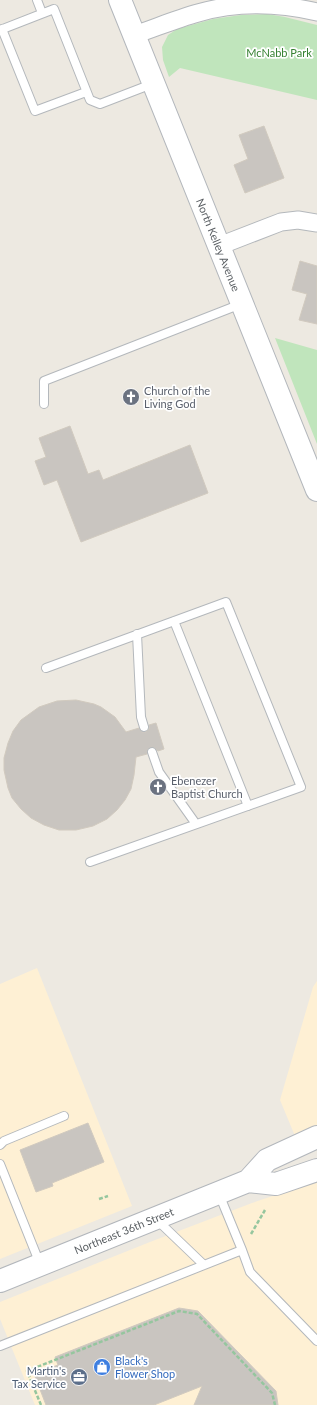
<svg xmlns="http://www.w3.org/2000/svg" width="317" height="1405" viewBox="0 0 317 1405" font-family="Lato,sans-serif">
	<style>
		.commercial { fill: #fef0d4 }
		.green { fill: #c0e5bc }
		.building { fill: #c9c5c0; stroke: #d1cabf }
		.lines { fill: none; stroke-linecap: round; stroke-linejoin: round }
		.service-casing { stroke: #b4b8bc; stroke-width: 10 }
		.minor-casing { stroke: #b4b8bc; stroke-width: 19 }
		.secondary-casing { stroke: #b3b7bc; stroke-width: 24 }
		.path { stroke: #95c69e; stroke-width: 2.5; stroke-dasharray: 4 2; stroke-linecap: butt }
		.service { stroke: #fff; stroke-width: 8 }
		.minor { stroke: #fff; stroke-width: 17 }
		.secondary { stroke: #fff; stroke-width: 22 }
		.labels { text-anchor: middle; stroke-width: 3.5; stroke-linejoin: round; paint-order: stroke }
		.park-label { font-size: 11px; fill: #368132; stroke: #fff }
		.street-label { font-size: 11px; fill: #595e62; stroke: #fff }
		.worship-label { font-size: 11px; fill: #5b616d; stroke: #fff; text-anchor: start }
		.shop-label { font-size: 11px; fill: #366cbe; stroke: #fff; text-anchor: start }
		.service-label { font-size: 11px; fill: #4e5e75; stroke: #fff; text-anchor: end }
	</style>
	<rect width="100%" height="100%" fill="#ede9e1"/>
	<!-- commercial -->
	<path class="commercial" d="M 37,968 L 132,1206 L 0,1259 L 0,984 Z
		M 317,981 L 317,1127 L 295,1136 L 280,1100 L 313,987 Z
		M 317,1181 L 317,1405 L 35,1405 L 0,1319 L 0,1302 L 150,1242 L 252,1203 Z"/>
	<!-- green -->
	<path class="green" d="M 267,14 L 285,17 L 317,25 L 317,100 L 180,68 L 169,77 L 163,60 L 162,47 L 168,35 L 177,29 L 213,19 L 241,15 Z
		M 275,338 L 317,350 L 317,444 Z"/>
	<!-- building -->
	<path class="building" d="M 264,126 L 284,178 L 245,193 L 234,165 L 248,159 L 239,135 Z
		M 300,261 L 317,266 L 317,324 L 299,320 L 307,294 L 292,290 Z
		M 70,426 L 88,474 L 99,470 L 103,480 L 190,445 L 208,493 L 81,542 L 57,480 L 44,485 L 35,461 L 46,457 L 39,438 Z
		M 76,700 L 94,704 L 101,707 L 115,717 L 126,732 L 139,728 L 142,732 L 146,732 L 149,729 L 149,725 L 156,723 L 164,749 L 158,751 L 155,748 L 151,747 L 148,749 L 147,754 L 136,757 L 134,775 L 131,789 L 125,800 L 117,810 L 107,819 L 93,826 L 76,830 L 59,830 L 44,825 L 31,818 L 21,809 L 12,798 L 8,788 L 4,770 L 4,758 L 8,743 L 13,731 L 21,720 L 39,707 L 57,701 Z
		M 88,1123 L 104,1162 L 52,1183 L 53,1186 L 36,1192 L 20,1150 Z
		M 179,1308 L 198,1311 L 276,1391 L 278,1405 L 194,1405 L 202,1386 L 154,1405 L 46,1405 L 34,1374 L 58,1365 L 55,1357 Z"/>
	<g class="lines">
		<!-- service casing -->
		<g class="service-casing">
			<path id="service" d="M 37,0 L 42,13
				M 2,29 L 35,111 L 86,92
				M 0,30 L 54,9 L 90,100 L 100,104 L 152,84
				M 44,404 L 44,381 L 241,304
				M 174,621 L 248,806
				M 137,634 L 141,717 L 144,727
				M 46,668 L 226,602 L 301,787 L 90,862
				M 152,752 L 159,772 L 196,824
				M 0,1145 L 4,1141 L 64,1116
				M 0,1164 L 40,1264
				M 219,1194 L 242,1250
				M 157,1220 L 204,1265
				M 0,1346 L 242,1250 L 250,1272 L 317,1341"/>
		</g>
		<!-- minor casing -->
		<g class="minor-casing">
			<path id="minor" d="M 134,35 C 155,28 176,19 198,13 C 236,2 278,3 317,12
				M 219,246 L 281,222 L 298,220 L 317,223"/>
		</g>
		<!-- secondary casing -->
		<g class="secondary-casing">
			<path id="secondary" d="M 120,0 L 317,490
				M 248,1181 L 276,1184 L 317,1170
				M 0,1281 L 248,1181 L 267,1160 L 317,1137"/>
		</g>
		<!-- path -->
		<path class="path" d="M 99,1199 L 108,1196
			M 251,1234 L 265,1210
			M 41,1405 L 27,1371 L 179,1311 L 197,1314 L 272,1393 L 275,1405"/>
		<!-- service -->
		<use href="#service" class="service"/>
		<!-- minor -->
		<use href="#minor" class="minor"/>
		<!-- secondary -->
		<use href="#secondary" class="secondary"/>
	</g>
	<!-- icons -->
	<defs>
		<g id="church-disc" transform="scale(0.9)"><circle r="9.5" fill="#6b7280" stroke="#fff"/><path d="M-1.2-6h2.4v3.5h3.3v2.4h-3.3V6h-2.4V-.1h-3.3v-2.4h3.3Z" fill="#fff"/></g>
		<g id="shop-disc" transform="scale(0.9)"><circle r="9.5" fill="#3f7fe0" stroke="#fff"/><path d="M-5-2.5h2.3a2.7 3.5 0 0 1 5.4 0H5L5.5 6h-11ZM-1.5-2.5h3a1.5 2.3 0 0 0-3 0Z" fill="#fff"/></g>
		<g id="office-disc" transform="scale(0.9)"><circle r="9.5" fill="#5c6f8a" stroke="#fff"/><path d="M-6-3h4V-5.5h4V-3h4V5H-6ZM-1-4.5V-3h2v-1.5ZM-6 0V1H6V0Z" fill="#fff"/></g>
	</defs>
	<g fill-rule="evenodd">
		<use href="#church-disc" x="131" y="397"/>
		<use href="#church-disc" x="158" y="787"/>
		<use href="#shop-disc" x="102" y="1367"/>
		<use href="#office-disc" x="79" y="1377"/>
	</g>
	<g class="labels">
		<!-- park labels -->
		<g class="park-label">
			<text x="279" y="57">McNabb Park</text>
		</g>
		<!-- street labels -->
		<g class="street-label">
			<text transform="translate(218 245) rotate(68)" y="4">North Kelley Avenue</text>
			<text transform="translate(124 1231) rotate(-22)" y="4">Northeast 36th Street</text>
		</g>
		<!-- worship labels -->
		<g class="worship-label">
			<text x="144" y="395">Church of the<tspan x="144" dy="13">Living God</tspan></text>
			<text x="171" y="785">Ebenezer<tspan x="171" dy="13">Baptist Church</tspan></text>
		</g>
		<!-- shop labels -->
		<g class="shop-label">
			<text x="115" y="1365">Black's<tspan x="115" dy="13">Flower Shop</tspan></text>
		</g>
		<!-- service labels -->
		<g class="service-label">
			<text x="66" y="1375">Martin's<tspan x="66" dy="13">Tax Service</tspan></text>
		</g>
	</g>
</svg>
